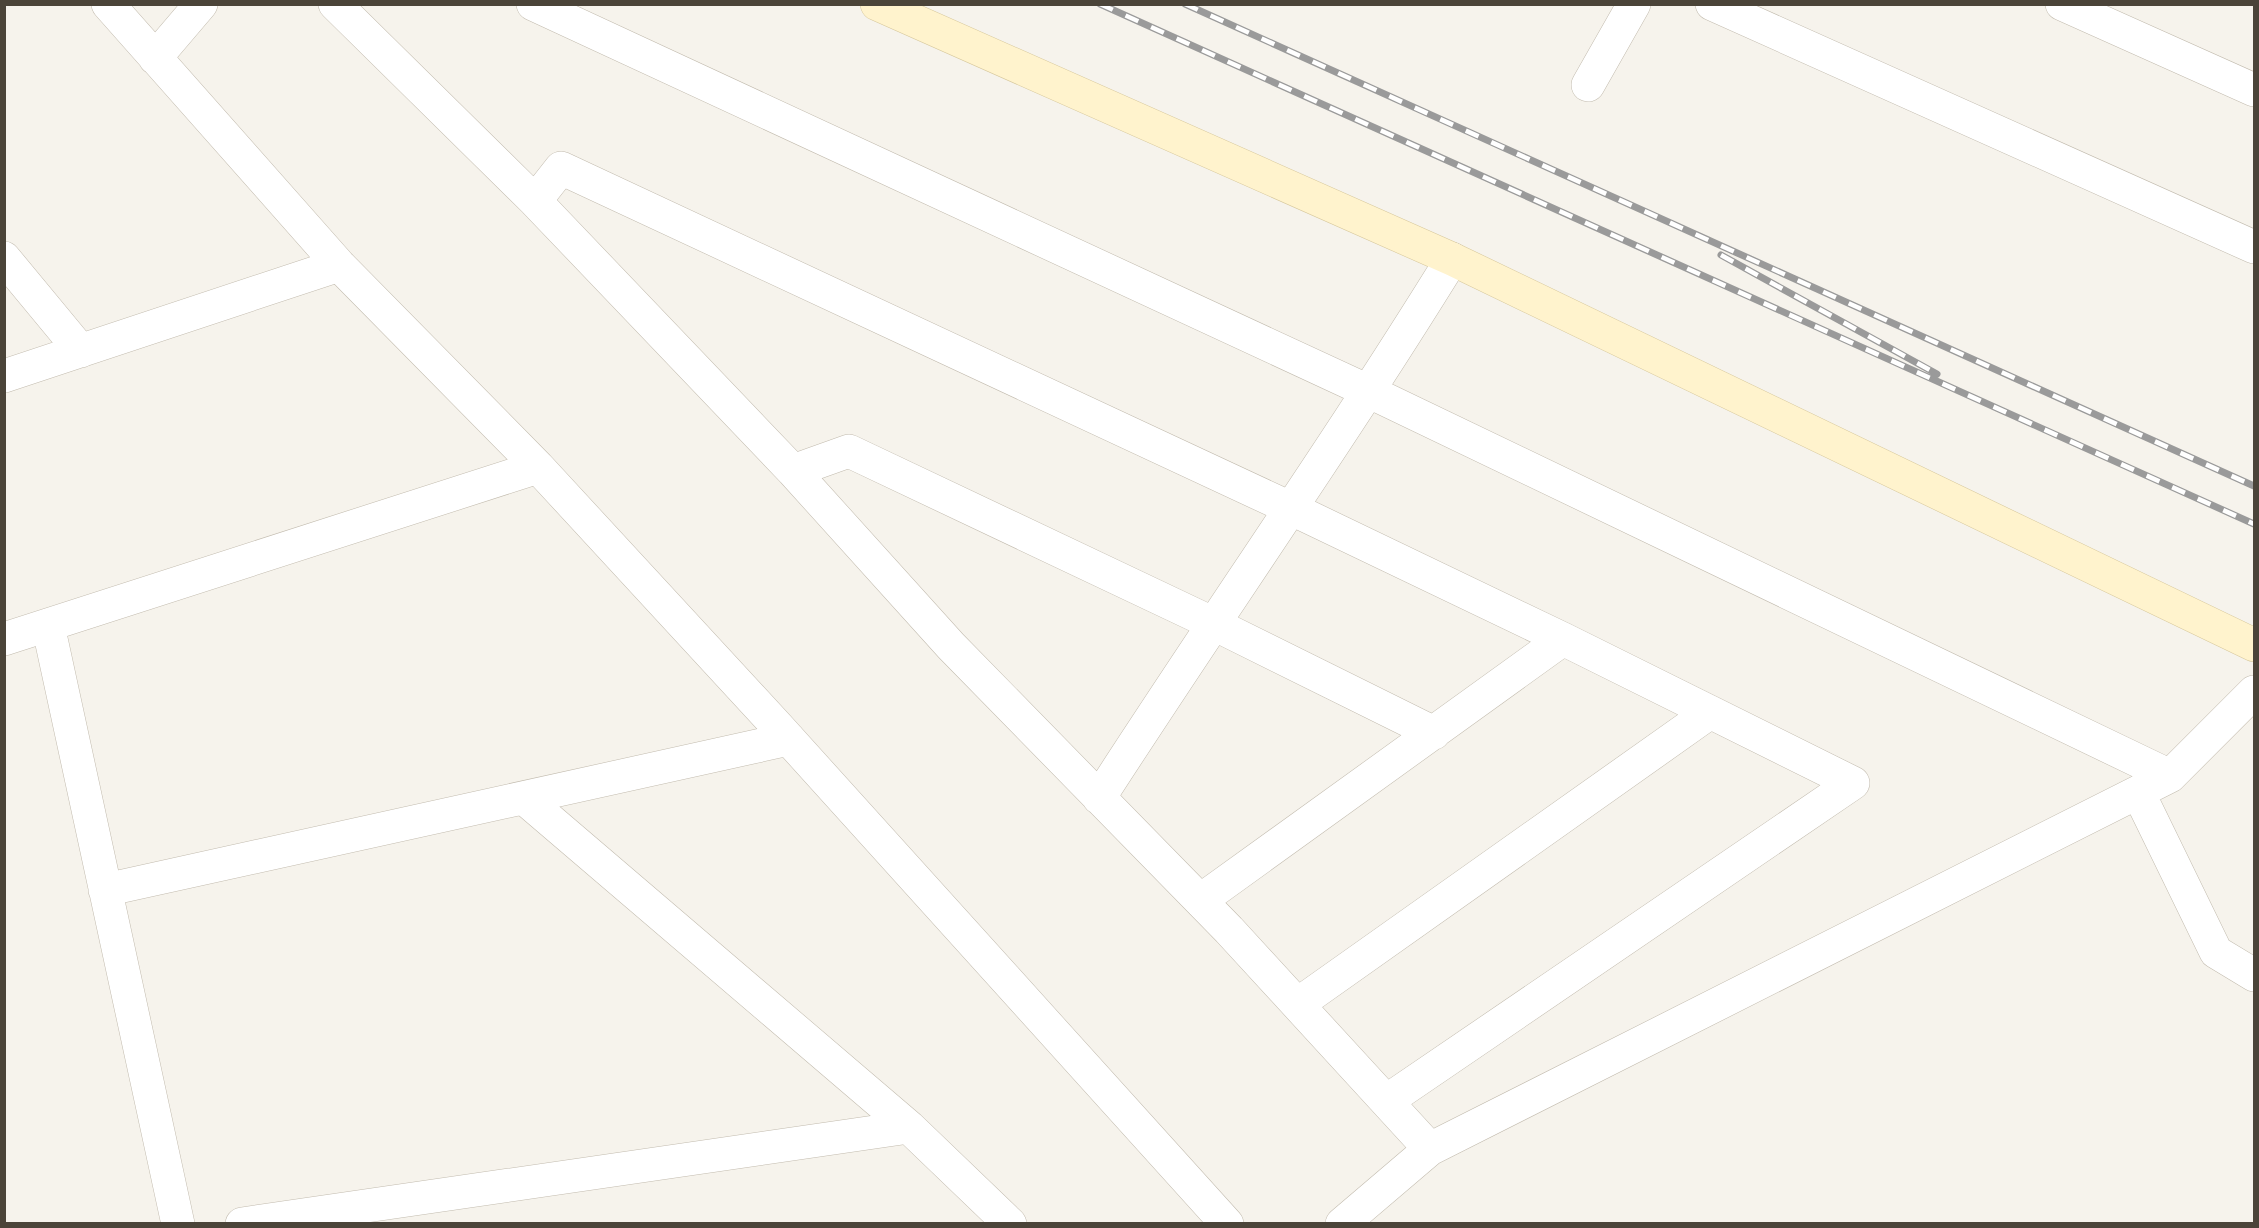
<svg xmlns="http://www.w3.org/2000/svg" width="2259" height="1228" viewBox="0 0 2259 1228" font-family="'Fira Sans',sans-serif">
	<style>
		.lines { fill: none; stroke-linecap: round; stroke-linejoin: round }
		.street-casing { stroke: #c2bbae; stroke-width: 34 }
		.secondary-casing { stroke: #d6c79b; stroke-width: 34 }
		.street { stroke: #fff; stroke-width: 33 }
		.secondary { stroke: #fff3cd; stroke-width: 33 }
		.rail-casing { stroke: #9a9a9a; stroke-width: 7 }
		.rail { stroke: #fff; stroke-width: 4.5; stroke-dasharray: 14; stroke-linecap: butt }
	</style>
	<rect width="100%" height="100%" fill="#f6f3ec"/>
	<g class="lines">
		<!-- street casing -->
		<g class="street-casing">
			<path id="street" d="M 108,4 L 339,265 L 538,467 L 778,727 L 1227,1224
				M 335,4 L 535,201 L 793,471 L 951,646 L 1229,930 L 1430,1149
				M 533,4 L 1370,392 L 2170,776
				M 1712,4 L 2254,247
				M 2062,4 L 2254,90
				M 155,58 L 201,4
				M 1588,85 L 1634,4
				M 535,201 L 561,168 L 1290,508 L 1563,639 L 1853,783
				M 4,258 L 81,351
				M 4,376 L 339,265
				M 793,471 L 849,451 L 1212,623 L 1434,733
				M 48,625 L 178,1224
				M 4,639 L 538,467
				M 2139,794 L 2216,952 L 2254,975
				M 524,798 L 909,1127 L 1010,1224
				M 1099,798 C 1215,618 1339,442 1452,259
				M 105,890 L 789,739
				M 1201,900 L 1563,639
				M 1298,1004 L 1709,713
				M 1388,1100 L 1853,783
				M 242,1224 L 909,1127
				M 1342,1224 L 1430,1149 L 2170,776 L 2254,692"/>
		</g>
		<!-- secondary casing -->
		<g class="secondary-casing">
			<path id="secondary" d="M 877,4 L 1452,259 L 2254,645"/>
		</g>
		<!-- street -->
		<use href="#street" class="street"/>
		<!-- secondary -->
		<use href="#secondary" class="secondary"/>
		<!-- rail casing -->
		<g class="rail-casing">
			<path id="rail" d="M 1100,4 L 2254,524
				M 1185,4 L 2254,486
				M 1721,255 L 1937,374"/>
		</g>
		<!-- rail -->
		<use href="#rail" class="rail"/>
	</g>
	<!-- border -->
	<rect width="2259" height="1228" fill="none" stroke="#4b4439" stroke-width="12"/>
</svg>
